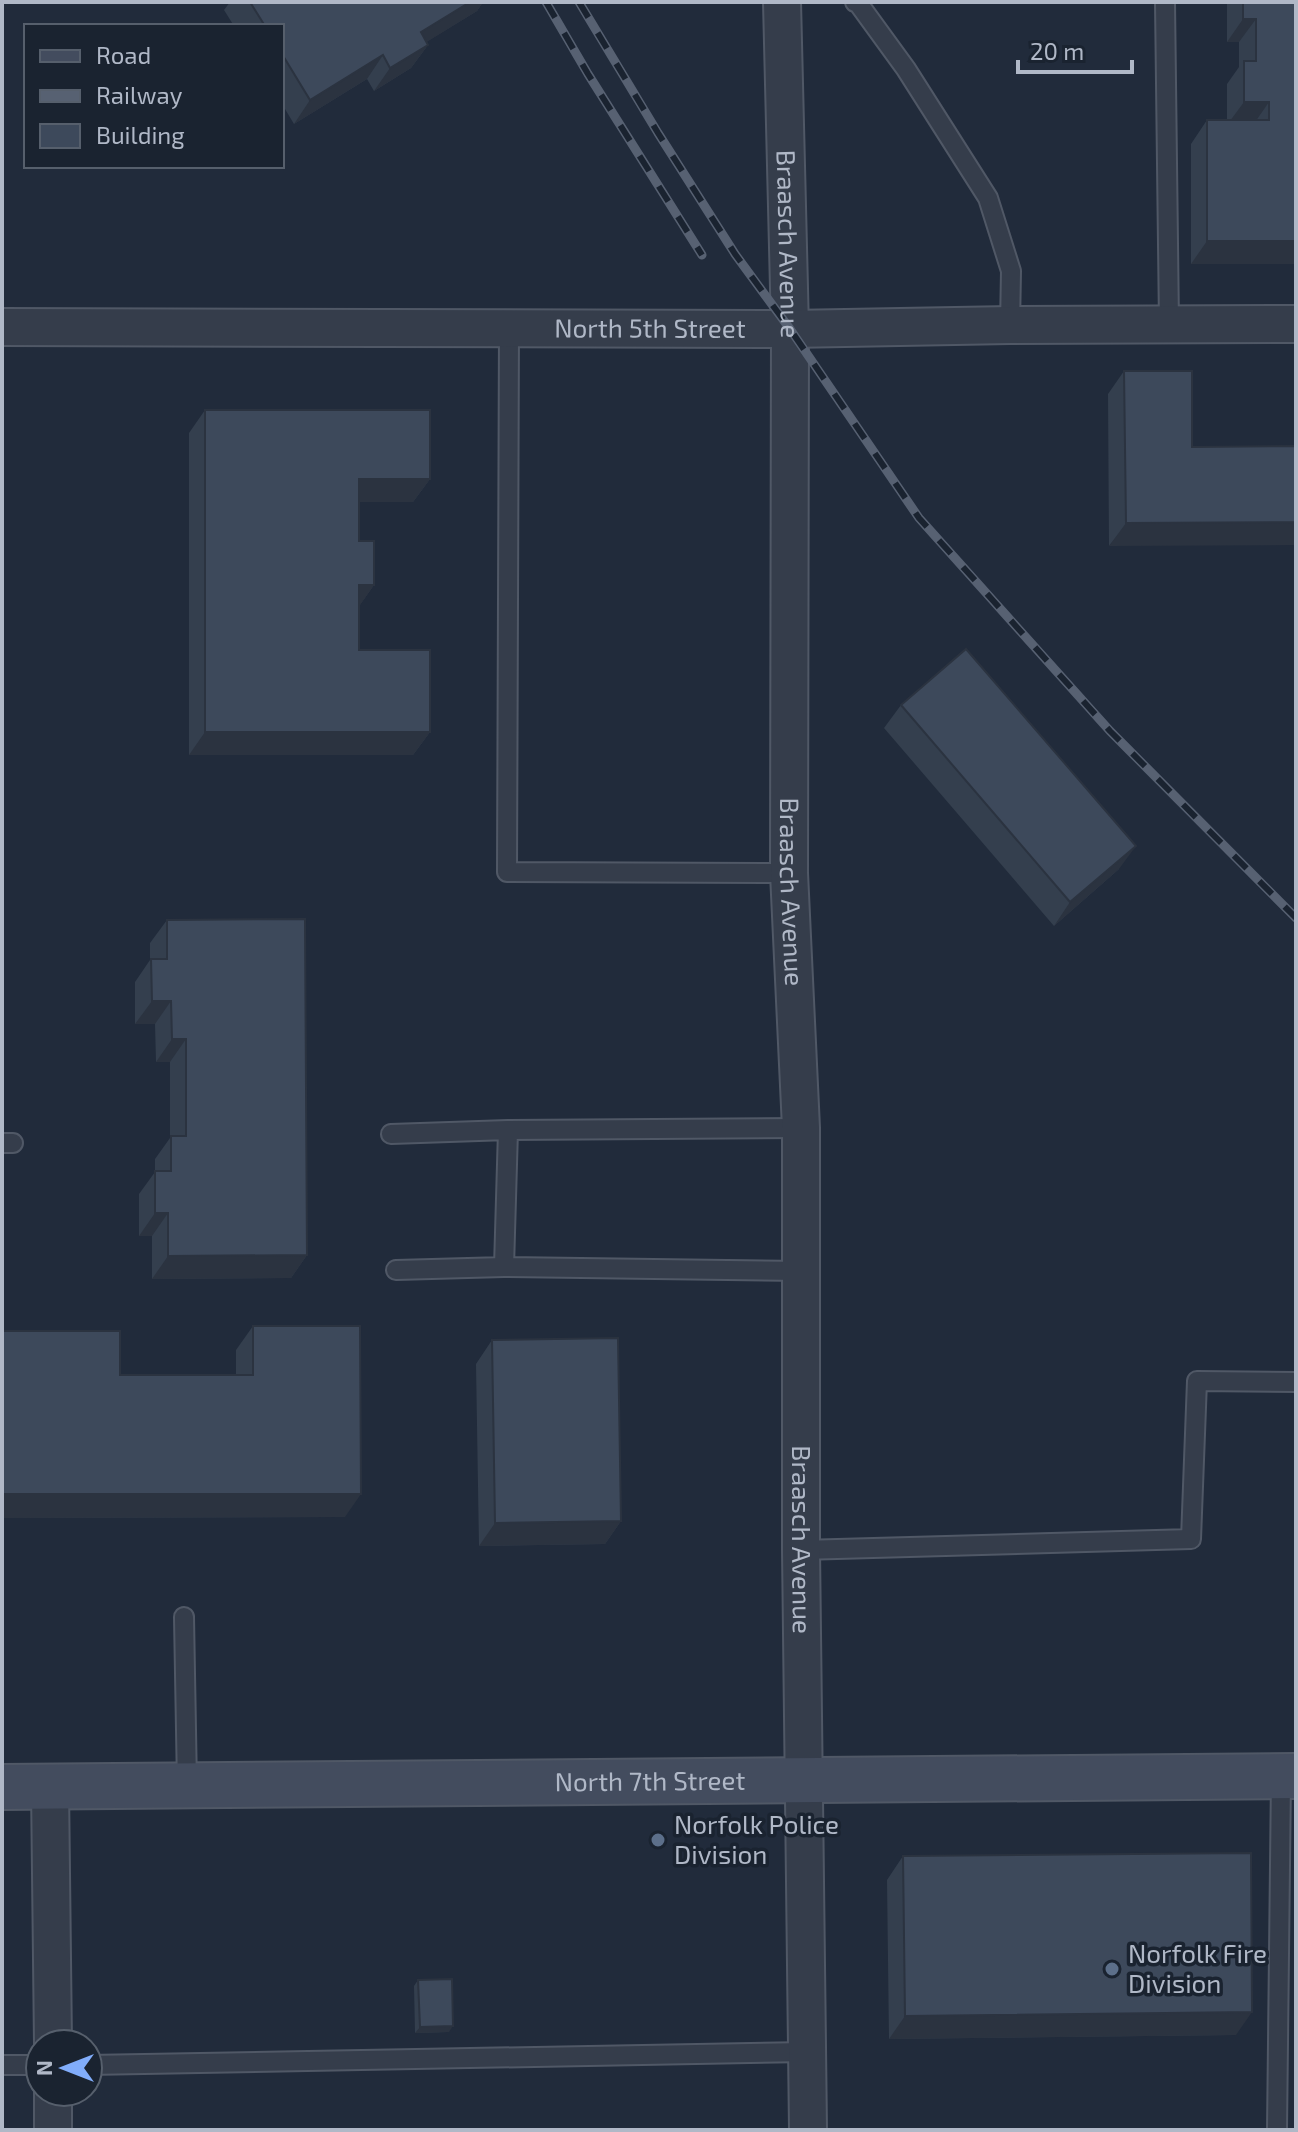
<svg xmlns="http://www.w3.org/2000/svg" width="1298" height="2132" viewBox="0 0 1298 2132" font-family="'Exo 2',sans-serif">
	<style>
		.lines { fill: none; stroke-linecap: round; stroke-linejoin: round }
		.lane-casing { stroke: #505866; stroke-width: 22 }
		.street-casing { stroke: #505866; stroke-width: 40 }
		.secondary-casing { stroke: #505866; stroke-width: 48 }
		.lane { stroke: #353d4b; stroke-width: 18 }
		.street { stroke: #353d4b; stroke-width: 36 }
		.secondary { stroke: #434c5e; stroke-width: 44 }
		.rail-casing { stroke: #576172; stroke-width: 9 }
		.rail { stroke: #1a2330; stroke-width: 6; stroke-dasharray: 18; stroke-linecap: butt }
		.wall { fill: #343f4e }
		.shaded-wall { fill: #2b3340 }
		.building { fill: #3d495b; stroke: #2b3340; stroke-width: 2 }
		.service-dot { fill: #5c6f8a; stroke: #1a2330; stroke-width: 3 }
		.labels { text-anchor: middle; stroke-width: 7; stroke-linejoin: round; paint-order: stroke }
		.street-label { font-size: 26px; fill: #b0b8c7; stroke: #1a2330 }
		.poi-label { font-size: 26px; fill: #b0b8c7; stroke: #1a2330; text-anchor: start }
	</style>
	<rect width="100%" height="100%" fill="#212b3b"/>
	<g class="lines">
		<!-- lane casing -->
		<g class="lane-casing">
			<path id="lane" d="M 855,2 L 858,3 L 906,69 L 988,198 L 1011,271 L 1010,325
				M 1165,2 L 1169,324
				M 509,327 L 507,872 L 789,873
				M 801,1128 L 508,1130 L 504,1267 L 802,1271
				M 391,1134 L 508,1130
				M 2,1143 L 13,1143
				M 396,1270 L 504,1267
				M 801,1550 L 1191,1539 L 1197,1381 L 1296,1382
				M 184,1617 L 187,1786
				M 2,2065 L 40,2065
				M 88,2065 L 807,2052
				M 1277,2130 L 1281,1777"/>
		</g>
		<!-- street casing -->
		<g class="street-casing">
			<g id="street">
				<path id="s1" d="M 782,2 L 790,329 L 789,873 L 801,1128 L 801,1550 L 808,2130"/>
				<path id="s2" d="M 2,327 L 790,329 L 1010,325 L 1296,324"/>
				<path d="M 50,1787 L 53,2044"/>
				<path d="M 53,2130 L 53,2092"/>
			</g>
		</g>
		<!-- secondary casing -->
		<g class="secondary-casing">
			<g id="secondary">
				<path id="s3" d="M 2,1787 L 1296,1776"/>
			</g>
		</g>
		<!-- lane -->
		<use href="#lane" class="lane"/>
		<!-- street -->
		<use href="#street" class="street"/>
		<!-- secondary -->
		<use href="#secondary" class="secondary"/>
		<!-- rail casing -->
		<g class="rail-casing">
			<path id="rail" d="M 546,2 L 588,74 L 702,255
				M 579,2 L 658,133 L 735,254 L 790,329 L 919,518 L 1110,731 L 1296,918"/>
		</g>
		<!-- rail -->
		<use href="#rail" class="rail"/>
	</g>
	<!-- wall -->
	<path class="wall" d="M 230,2 L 483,2 L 477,11 L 426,42 L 428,45 L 411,68 L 374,91 L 367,79 L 294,124 L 282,104 L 282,26 L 234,26 L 224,10 Z
		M 1227,2 L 1296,2 L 1296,264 L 1191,264 L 1191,144 L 1207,120 L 1227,120 L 1227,84 L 1239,67 L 1239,42 L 1227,42 Z
		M 1124,371 L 1192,447 L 1109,546 L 1108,394 Z
		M 205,410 L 430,479 L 413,502 L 359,502 L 359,541 L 374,585 L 359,606 L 359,650 L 430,732 L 413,755 L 189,755 L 189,433 Z
		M 901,705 L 1119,869 L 1054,926 L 884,728 Z
		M 167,920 L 307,1255 L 291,1278 L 152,1279 L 152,1236 L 139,1236 L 139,1194 L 155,1172 L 155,1159 L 170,1138 L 170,1062 L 156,1062 L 155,1024 L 135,1024 L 135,982 L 150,960 L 150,943 Z
		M 253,1326 L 345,1517 L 2,1518 L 2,1331 L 120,1375 L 236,1375 L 236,1350 Z
		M 492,1340 L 621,1521 L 605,1544 L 479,1546 L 476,1364 Z
		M 903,1856 L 1236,2035 L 889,2039 L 887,1880 Z
		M 418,1980 L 449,2032 L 415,2033 L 414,1986 Z"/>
	<!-- shaded-wall -->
	<path class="shaded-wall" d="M 470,2 L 483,2 L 477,11 L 404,56 L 421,32 Z
		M 1243,19 L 1256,19 L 1239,42 L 1227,42 Z
		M 428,45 L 411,68 L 374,91 L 390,68 Z
		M 383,55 L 367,79 L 294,124 L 310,100 Z
		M 1244,102 L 1269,102 L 1253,125 L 1227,125 Z
		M 1207,241 L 1296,241 L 1296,264 L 1191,264 Z
		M 359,479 L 430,479 L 413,502 L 343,502 Z
		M 1296,522 L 1296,545 L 1109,546 L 1126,523 Z
		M 359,585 L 374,585 L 358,608 Z
		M 205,732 L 430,732 L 413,755 L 189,755 Z
		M 1136,846 L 1119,869 L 1054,926 L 1070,902 Z
		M 152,1001 L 171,1001 L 155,1024 L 135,1024 Z
		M 172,1039 L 186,1039 L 170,1062 L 156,1062 Z
		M 155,1213 L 168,1213 L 152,1236 L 139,1236 Z
		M 307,1255 L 291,1278 L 152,1279 L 168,1256 Z
		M 2,1494 L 361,1494 L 345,1517 L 2,1518 Z
		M 621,1521 L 605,1544 L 479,1546 L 495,1523 Z
		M 1252,2012 L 1236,2035 L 889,2039 L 905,2016 Z
		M 453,2026 L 449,2032 L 415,2033 L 420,2027 Z"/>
	<!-- building -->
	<path class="building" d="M 250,2 L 470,2 L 421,32 L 428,45 L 390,68 L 383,55 L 310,100 L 282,54 L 282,26 L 265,26 Z
		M 1243,2 L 1296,2 L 1296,241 L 1207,241 L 1207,120 L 1269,120 L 1269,102 L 1244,102 L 1244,61 L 1256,61 L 1256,19 L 1243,19 Z
		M 1124,371 L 1192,371 L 1192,447 L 1296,446 L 1296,522 L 1126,523 Z
		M 205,410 L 430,410 L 430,479 L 359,479 L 359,541 L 374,541 L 374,585 L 359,585 L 359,650 L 430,650 L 430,732 L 205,732 Z
		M 966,649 L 1136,846 L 1070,902 L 901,705 Z
		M 305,919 L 307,1255 L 168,1256 L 168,1213 L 155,1213 L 155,1171 L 171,1171 L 171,1136 L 186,1136 L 186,1039 L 172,1039 L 171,1001 L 152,1001 L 151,959 L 167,959 L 167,920 Z
		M 253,1326 L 360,1326 L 361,1494 L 2,1494 L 2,1331 L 120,1331 L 120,1375 L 253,1375 Z
		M 618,1338 L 621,1521 L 495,1523 L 492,1340 Z
		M 1251,1853 L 1252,2012 L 905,2016 L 903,1856 Z
		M 452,1979 L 453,2026 L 420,2027 L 418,1980 Z"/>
	<!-- markers -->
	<g class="service-dot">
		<circle cx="658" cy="1840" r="8"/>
		<circle cx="1112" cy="1969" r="8"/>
	</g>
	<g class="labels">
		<!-- street labels -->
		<g class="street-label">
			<text dy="9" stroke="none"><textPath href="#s1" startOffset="242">Braasch Avenue</textPath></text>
			<text dy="9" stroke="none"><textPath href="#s2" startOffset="648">North 5th Street</textPath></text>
			<text dy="9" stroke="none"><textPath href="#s1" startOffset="890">Braasch Avenue</textPath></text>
			<text dy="9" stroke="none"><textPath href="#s1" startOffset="1538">Braasch Avenue</textPath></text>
			<text dy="9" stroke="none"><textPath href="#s3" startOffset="648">North 7th Street</textPath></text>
		</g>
		<!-- poi labels -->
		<g class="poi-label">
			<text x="674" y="1834">Norfolk Police<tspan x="674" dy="30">Division</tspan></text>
			<text x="1128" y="1963">Norfolk Fire<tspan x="1128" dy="30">Division</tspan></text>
		</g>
	</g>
	<!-- border -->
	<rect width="1298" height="2132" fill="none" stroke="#b0b8c7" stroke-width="8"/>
	<!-- legend -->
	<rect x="24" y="24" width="260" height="144" fill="#1a2330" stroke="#565f6c" stroke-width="2"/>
	<rect x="40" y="50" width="40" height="12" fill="#434c5e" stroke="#565f6c" stroke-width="2"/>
	<text x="96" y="64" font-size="24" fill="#b0b8c7">Road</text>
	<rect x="40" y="90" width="40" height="12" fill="#576172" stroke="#565f6c" stroke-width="2"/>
	<text x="96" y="104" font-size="24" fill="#b0b8c7">Railway</text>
	<rect x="40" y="124" width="40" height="24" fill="#3d495b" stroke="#565f6c" stroke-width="2"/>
	<text x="96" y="144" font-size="24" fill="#b0b8c7">Building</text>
	<!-- north arrow -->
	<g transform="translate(64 2068) rotate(270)"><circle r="38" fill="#1a2330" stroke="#565f6c" stroke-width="2"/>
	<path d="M0-6L14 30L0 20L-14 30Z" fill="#81adfb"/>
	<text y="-12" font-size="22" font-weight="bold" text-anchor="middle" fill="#b0b8c7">N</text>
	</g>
	<!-- scale -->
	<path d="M1018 60v12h114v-12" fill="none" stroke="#b0b8c7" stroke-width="4"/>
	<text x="1030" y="60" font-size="24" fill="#b0b8c7" stroke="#1a2330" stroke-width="6" paint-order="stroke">20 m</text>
</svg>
